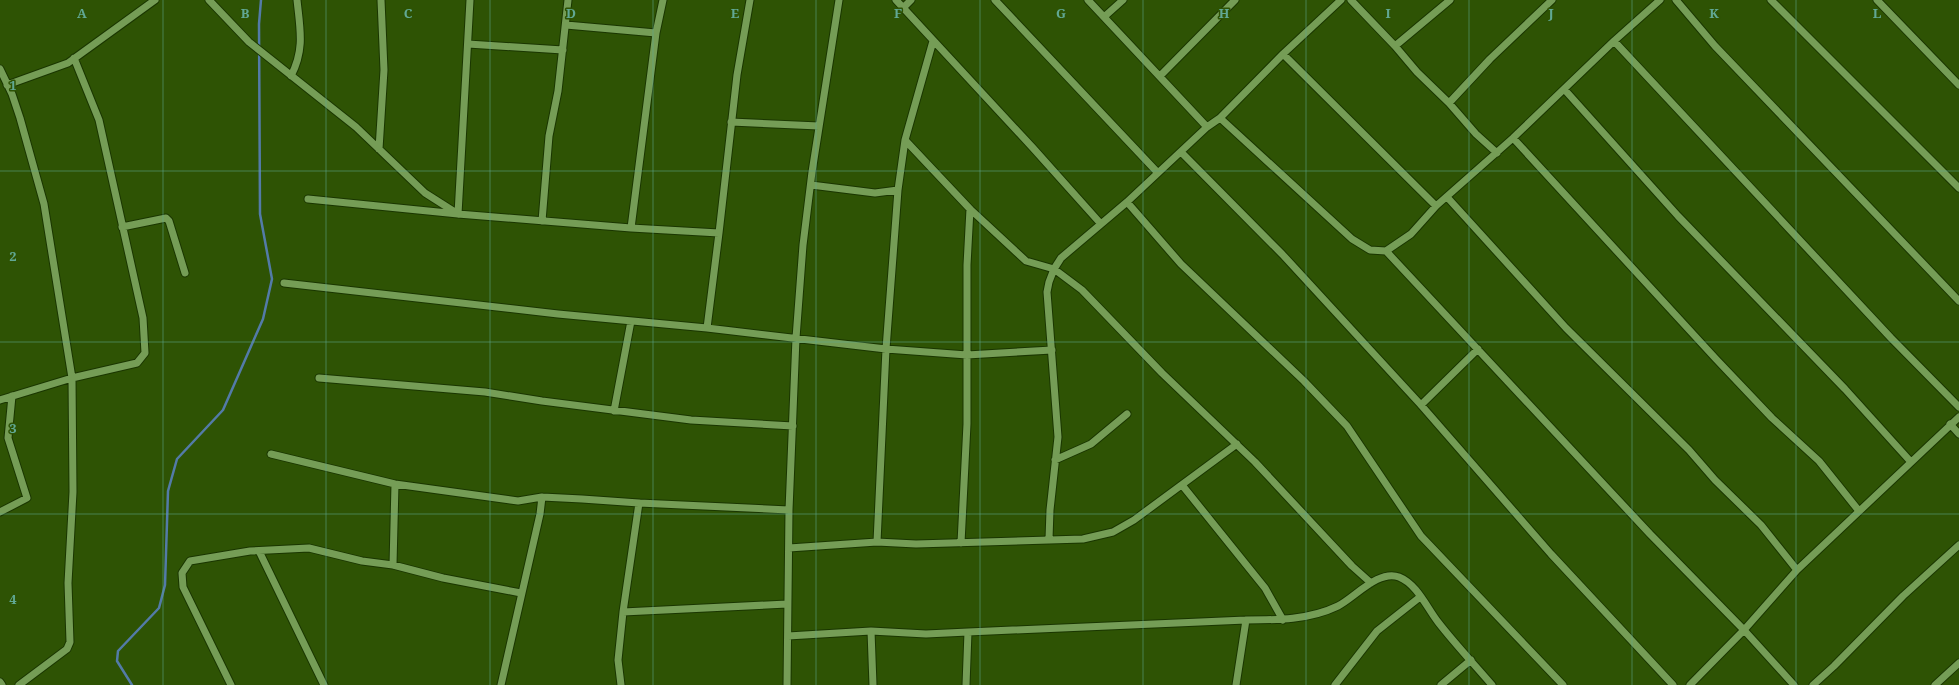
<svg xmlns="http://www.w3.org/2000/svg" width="1959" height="685" viewBox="0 0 1959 685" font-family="'Noto Serif',serif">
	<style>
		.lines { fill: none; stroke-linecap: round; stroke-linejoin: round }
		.stream { stroke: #537ba8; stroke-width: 2.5 }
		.minor-casing { stroke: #1a3600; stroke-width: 9 }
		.minor { stroke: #759d56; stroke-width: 7 }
		.grid { fill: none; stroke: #61a894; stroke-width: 1; stroke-opacity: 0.55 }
		.grid-label { font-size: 13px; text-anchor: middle; font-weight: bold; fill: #61a894; stroke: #2e5304; stroke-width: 3; stroke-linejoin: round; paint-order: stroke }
	</style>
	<rect width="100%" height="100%" fill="#2e5304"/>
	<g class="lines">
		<!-- stream -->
		<path class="stream" d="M 132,685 L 117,661 L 118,651 L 159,608 L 165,585 L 168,491 L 177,459 L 223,410 L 263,319 L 272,279 L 260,214 L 259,24 L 261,0"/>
		<!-- minor casing -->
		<g class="minor-casing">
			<path id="minor" d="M 209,0 L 249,42 L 356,127 L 425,193 L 458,214 L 470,0
				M 896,0 L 1033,148 L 1101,224
				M 995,0 L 1158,173
				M 1088,0 L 1207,127
				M 1351,0 L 1395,46 L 1417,72 L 1449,103 L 1476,134 L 1497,153
				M 1676,0 L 1715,46 L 1959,301
				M 1771,0 L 1959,188
				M 1877,0 L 1959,85
				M 904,7 L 911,0
				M 1104,17 L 1123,0
				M 566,25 L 656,33
				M 933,41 L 905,140 L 970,209 L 1026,261 L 1054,269 L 1082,290 L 1162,373 L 1255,462 L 1352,566 L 1371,583
				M 1614,41 L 1891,338 L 1959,407
				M 468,44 L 563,50
				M 1395,46 L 1450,0
				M 1283,54 L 1436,206
				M 0,69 L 12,94 L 20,118 L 44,204 L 72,378 L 73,492 L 68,583 L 70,642 L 67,649 L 19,685
				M 291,76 C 305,49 300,29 297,0
				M 1160,76 L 1235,0
				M 7,85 L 68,63 L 155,0
				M 1564,89 L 1678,216 L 1845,389 L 1911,462
				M 1449,103 L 1490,59 L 1552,0
				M 1220,118 L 1352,239 L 1370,250 L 1386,251 L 1411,234 L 1436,206 L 1513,138 L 1614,41 L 1660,0
				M 731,122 L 819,126
				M 1513,138 L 1716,359 L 1772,418 L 1819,461 L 1859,511
				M 379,149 L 384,70 L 381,0
				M 1181,152 L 1282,254 L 1421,405 L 1551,554 L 1673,685
				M 811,185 L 875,193 L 898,190
				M 1447,197 L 1566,328 L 1689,450 L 1715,480 L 1761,525 L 1797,570
				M 308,199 L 458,214 L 631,228 L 719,233 L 707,328
				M 1127,202 L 1181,264 L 1304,381 L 1347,426 L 1421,536 L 1563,685
				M 542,221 L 549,136 L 558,91 L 568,0
				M 122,227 L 166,218 L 169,221 L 185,273
				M 631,228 L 656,33 L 663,0
				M 719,233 L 737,75 L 750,0
				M 1386,251 L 1650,534 L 1744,630 L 1794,685
				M 284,283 L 558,314 L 707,328 L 886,349 L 967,355 L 1052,350
				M 319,378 L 485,392 L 542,401 L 691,420 L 793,426
				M 0,400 L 72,378 L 137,363 L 145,353 L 143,318 L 99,120 L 74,58
				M 1421,405 L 1478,349
				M 614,411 L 631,321
				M 1950,424 L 1959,434
				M 271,454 L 395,484 L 518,501 L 542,497 L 582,499 L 639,503 L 789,510
				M 1055,460 L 1091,444 L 1127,414
				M 1182,485 L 1265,588 L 1283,620
				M 0,512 L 27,498 L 8,438 L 12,396
				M 1049,539 L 1050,510 L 1058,437 L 1047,292 L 1049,282 L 1054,269 L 1061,258 L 1127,202 L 1207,127 L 1220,118 L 1283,54 L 1341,0
				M 877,542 L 886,349 L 898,190 L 905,140
				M 961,543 L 967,424 L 967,265 L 970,209
				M 789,548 L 877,542 L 916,544 L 1083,539 L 1113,532 L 1134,520 L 1237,444
				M 259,551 L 324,685
				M 393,565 L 395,484
				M 623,612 L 787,604
				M 871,631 L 873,685
				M 788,636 L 871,631 L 926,634 L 968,632 L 1246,620 C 1277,620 1309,620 1338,606 C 1354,598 1379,569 1399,577 C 1417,584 1427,608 1438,622 C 1455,644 1474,664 1492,685
				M 0,682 L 2,685
				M 231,685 L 183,587 L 182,573 L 190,561 L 250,551 L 309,548 L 362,561 L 393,565 L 443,578 L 521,593
				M 501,685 L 540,514 L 542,497
				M 621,685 L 618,660 L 623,612 L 639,503
				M 787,685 L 789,510 L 796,338 L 803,245 L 812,172 L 839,0
				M 966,685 L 968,632
				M 1236,685 L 1246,620
				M 1335,685 L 1377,631 L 1420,597
				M 1441,685 L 1471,660
				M 1690,685 L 1744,630 L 1797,570 L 1959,417
				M 1813,685 L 1834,666 L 1903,596 L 1959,545
				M 1935,685 L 1959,663"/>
		</g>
		<!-- minor -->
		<use href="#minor" class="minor"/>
	</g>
	<!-- grid -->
	<path class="grid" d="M 163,0 L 163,685M 326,0 L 326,685M 490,0 L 490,685M 653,0 L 653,685M 816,0 L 816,685M 980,0 L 980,685M 1143,0 L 1143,685M 1306,0 L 1306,685M 1469,0 L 1469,685M 1632,0 L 1632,685M 1796,0 L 1796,685M 0,171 L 1959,171M 0,342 L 1959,342M 0,514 L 1959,514"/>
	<g class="grid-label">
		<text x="82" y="18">A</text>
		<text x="245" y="18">B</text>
		<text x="408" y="18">C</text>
		<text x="571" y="18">D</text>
		<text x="735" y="18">E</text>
		<text x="898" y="18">F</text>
		<text x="1061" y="18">G</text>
		<text x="1224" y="18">H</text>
		<text x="1388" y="18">I</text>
		<text x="1551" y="18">J</text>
		<text x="1714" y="18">K</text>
		<text x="1877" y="18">L</text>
		<text x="13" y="90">1</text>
		<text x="13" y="261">2</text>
		<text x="13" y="433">3</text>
		<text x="13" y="604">4</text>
	</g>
</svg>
